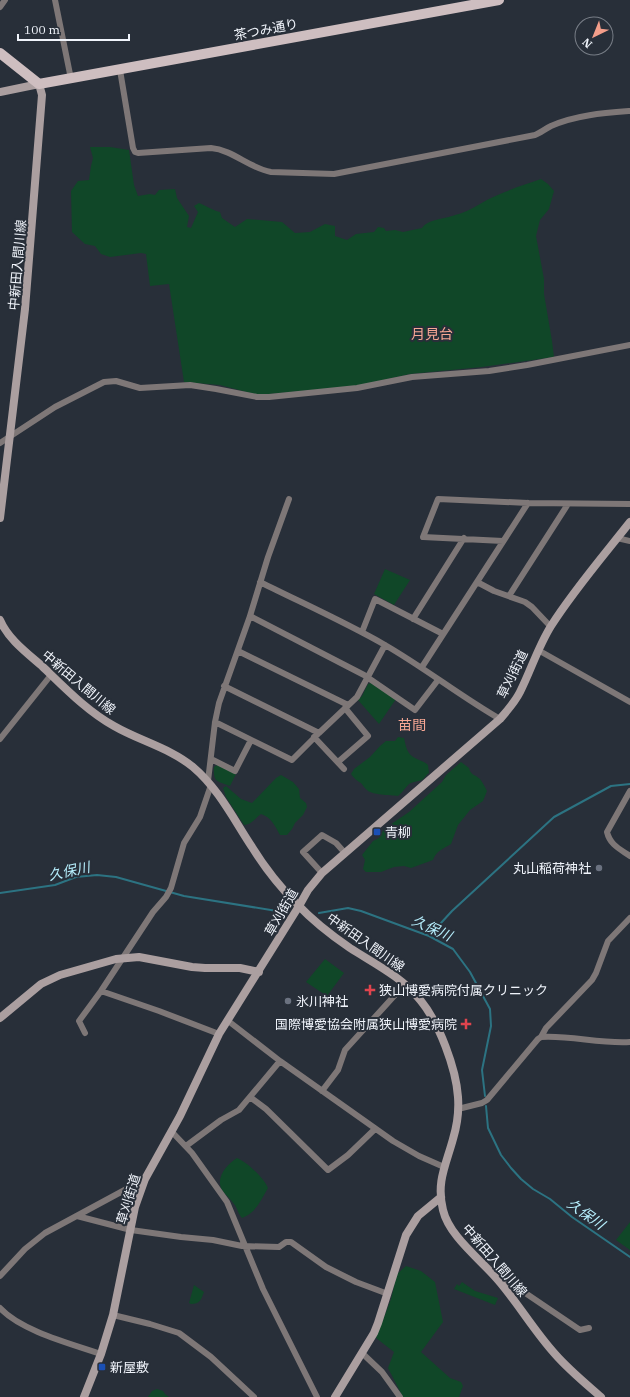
<svg xmlns="http://www.w3.org/2000/svg" width="630" height="1397" viewBox="0 0 630 1397" font-family="'IBM Plex Serif','Noto Sans JP',serif">
	<style>
		.green { fill: #104728 }
		.lines { fill: none; stroke-linecap: round; stroke-linejoin: round }
		.stream { stroke: #2c7382; stroke-width: 2 }
		.street { stroke: #7e7777; stroke-width: 6 }
		.secondary { stroke: #ab9fa0; stroke-width: 8 }
		.primary { stroke: #cebec0; stroke-width: 10 }
		.transit-dot { fill: #1a4fb4; stroke: #282f39; stroke-width: 1.5 }
		.worship-dot { fill: #6b7280; stroke: #282f39; stroke-width: 1.5 }
		.health-dot { fill: #e0444e; stroke: #282f39; stroke-width: 1.5 }
		.labels { text-anchor: middle; stroke-width: 4; stroke-linejoin: round; paint-order: stroke }
		.street-label { font-size: 13px; fill: #f0f4fb; stroke: #282f39 }
		.poi-label { font-size: 13px; fill: #f0f4fb; stroke: #282f39; text-anchor: start }
		.neighbourhood-label { font-size: 14px; fill: #f7a794; stroke: #282f39 }
		.water-label { font-size: 14px; font-style: italic; fill: #b6effd; stroke: #282f39 }
	</style>
	<rect width="100%" height="100%" fill="#282f39"/>
	<!-- green -->
	<path class="green" d="M 90,147 L 110,147 L 129,150 L 134,185 L 138,196 L 150,194 L 155,195 L 159,190 L 175,189 L 177,198 L 189,216 L 187,227 L 191,228 L 198,212 L 194,206 L 199,203 C 207,206 212,210 220,212 L 222,218 L 235,227 L 247,219 L 282,222 L 295,233 L 310,232 L 325,224 L 335,226 L 335,236 L 347,240 L 356,234 L 374,232 L 378,227 L 384,228 L 386,231 L 395,230 L 403,232 L 422,228 C 428,219 445,219 455,215 C 468,212 479,204 491,198 C 508,190 523,185 541,179 L 548,184 L 554,191 L 549,209 L 540,220 L 536,236 L 544,279 L 544,294 L 552,341 L 554,357 L 482,367 L 410,374 L 357,386 L 258,395 L 220,385 L 184,382 L 169,284 L 150,286 L 146,254 L 141,253 L 110,257 L 101,254 L 95,246 L 85,244 L 72,232 L 71,191 L 78,181 L 89,180 L 91,166 L 93,158 Z
		M 385,569 L 410,580 L 394,605 L 374,594 Z
		M 371,683 L 396,699 L 379,724 L 358,700 L 362,696 L 368,684 Z
		M 398,737 L 404,738 C 406,747 407,755 417,759 C 421,761 425,762 428,765 L 429,773 C 426,775 424,779 422,780 C 417,782 414,781 409,784 C 405,788 403,792 398,796 C 390,795 372,795 367,790 C 364,788 363,785 361,783 C 356,780 354,778 351,774 L 354,769 L 370,757 L 380,746 L 386,741 L 395,741 Z
		M 461,762 L 469,768 C 470,775 476,775 480,779 C 483,783 485,787 487,791 L 483,801 L 470,810 L 458,825 L 451,844 C 443,849 436,851 433,860 L 411,868 L 404,866 L 394,867 L 381,872 L 366,872 L 363,869 L 365,860 L 362,855 L 373,841 L 379,838 L 384,829 L 409,812 L 442,782 L 446,775 Z
		M 217,765 L 236,774 L 230,786 C 217,781 213,782 214,767 Z
		M 281,775 L 293,782 L 299,789 L 300,798 L 306,803 L 307,807 L 303,815 L 295,823 L 292,829 L 287,835 L 280,835 C 275,826 271,817 261,814 C 255,818 252,825 244,825 L 226,797 L 223,788 L 226,786 L 241,799 L 252,803 L 276,778 Z
		M 325,959 L 344,973 L 327,996 L 306,982 Z
		M 237,1158 C 247,1162 264,1178 268,1188 C 261,1200 256,1213 242,1218 C 238,1214 238,1209 234,1204 C 231,1199 225,1195 222,1190 C 215,1178 227,1164 237,1158 Z
		M 630,1222 L 630,1250 L 616,1240 Z
		M 406,1266 L 421,1271 L 435,1282 L 443,1322 L 421,1352 L 450,1378 L 461,1382 L 463,1386 L 459,1397 L 403,1397 L 388,1368 L 394,1352 L 376,1338 L 391,1299 L 397,1274 Z
		M 462,1282 L 475,1291 L 498,1298 L 495,1305 L 454,1289 L 457,1284 L 459,1286 Z
		M 194,1285 L 204,1292 C 201,1300 200,1304 191,1304 L 189,1303 Z
		M 157,1389 L 163,1391 L 165,1394 L 169,1397 L 148,1397 L 152,1391 Z"/>
	<g class="lines">
		<!-- stream -->
		<path class="stream" d="M 0,893 L 55,885 L 76,877 L 97,875 L 116,877 L 184,896 L 283,912
			M 319,913 L 348,908 L 361,911 L 429,936 L 453,949 L 470,972 L 490,1009 L 491,1026 L 482,1070 L 485,1096
			M 429,936 L 452,911 L 554,817 L 611,786 L 630,784
			M 486,1106 L 488,1128 L 501,1155 L 511,1168 L 521,1179 L 533,1189 L 550,1199 L 572,1217 L 630,1257"/>
		<!-- street -->
		<path class="street" d="M 55,0 L 71,79
			M 0,7 L 5,0
			M 120,70 L 133,148 L 135,152 L 138,153 L 211,148 C 233,150 249,168 271,172 L 334,174 L 535,135 C 540,133 545,129 551,126 C 576,115 604,113 630,111
			M 0,443 L 55,407 L 104,382 L 116,381 L 140,388 L 190,385 L 216,389 L 257,397 L 269,397 L 357,388 L 412,377 L 489,371 L 527,365 L 630,345
			M 617,538 L 630,541
			M 503,541 L 423,537 L 438,499 L 528,503 L 630,504
			M 260,582 C 302,603 345,622 385,645 C 425,668 460,696 500,719
			M 477,582 L 494,591 L 525,602 L 532,607 L 551,627
			M 509,596 L 568,504
			M 250,616 L 364,675 L 415,710 L 438,680
			M 413,619 L 464,538
			M 362,632 L 375,599 L 443,634
			M 538,650 L 630,702
			M 238,651 L 348,705
			M 422,667 L 528,503
			M 224,686 L 319,733
			M 215,722 L 292,760 L 319,733 L 357,697 L 385,645
			M 314,737 L 344,769
			M 0,739 L 51,675
			M 211,759 L 235,771 L 251,740
			M 338,762 L 368,736 L 345,708
			M 208,781 L 215,722 L 219,703 L 250,616 L 268,557 L 289,499
			M 630,791 L 607,832 C 610,845 620,849 630,856
			M 322,873 L 303,852 L 322,835 L 336,843 L 345,853
			M 101,991 L 159,1011 L 219,1034
			M 227,1020 L 280,1061
			M 85,1033 L 79,1021 L 101,991 L 153,912 L 166,897 L 171,888 L 184,843 L 200,817 L 211,785
			M 541,1037 C 570,1035 600,1044 630,1042
			M 322,1091 L 338,1070 L 345,1050 L 405,984
			M 250,1097 L 266,1109 L 328,1170 L 348,1155 L 375,1129
			M 458,1109 L 482,1103 L 487,1100 L 538,1039 L 541,1037 L 546,1028 L 592,980 L 596,973 L 608,941 L 630,918
			M 172,1132 L 192,1153 L 227,1202 L 263,1289 L 317,1397
			M 186,1146 L 221,1120 L 239,1110 L 280,1061 L 393,1141 L 419,1156 L 444,1167
			M 77,1216 L 131,1230 L 181,1237 L 213,1240 L 242,1246 L 279,1247 L 286,1242 L 291,1242 L 326,1267 L 356,1282 L 388,1294
			M 0,1276 L 25,1249 L 45,1233 L 145,1179
			M 500,1282 L 512,1284 L 580,1330 L 589,1328
			M 0,1308 C 21,1331 72,1344 101,1354
			M 113,1315 L 150,1324 L 179,1333 L 211,1357 L 254,1397
			M 362,1353 L 382,1372 L 400,1397"/>
		<!-- secondary -->
		<path class="secondary" d="M 0,92 L 39,84 L 42,95 L 25,309 L 0,518
			M 0,620 C 8,639 27,653 42,666 C 65,688 87,711 114,726 C 140,741 170,748 193,767 C 219,789 234,820 252,847 C 265,868 280,887 297,904 C 313,921 331,935 350,948 C 375,964 402,977 421,1001 C 439,1023 456,1068 458,1097 C 459,1111 457,1126 453,1139 C 446,1165 436,1182 443,1210 C 449,1236 480,1259 497,1279 C 518,1303 534,1331 555,1354 C 569,1370 585,1383 601,1397
			M 0,1018 L 41,984 L 60,975 L 116,959 L 139,957 L 192,967 L 205,968 L 240,968 L 259,972
			M 84,1397 L 101,1354 L 113,1315 L 135,1207 L 145,1179 L 180,1116 L 219,1034 L 299,906 L 308,890 L 322,873 L 500,719 C 507,711 515,702 520,692 C 531,670 538,647 551,626 C 573,591 604,555 630,522
			M 335,1397 L 374,1333 L 378,1323 L 406,1235 L 418,1216 L 441,1197"/>
		<!-- primary -->
		<path class="primary" d="M 0,53 L 39,84 L 499,0"/>
	</g>
	<!-- markers -->
	<g class="transit-dot">
		<rect x="373" y="828" width="8" height="8" rx="2"/>
		<rect x="98" y="1363" width="8" height="8" rx="2"/>
	</g>
	<g class="worship-dot">
		<circle cx="599" cy="868" r="4"/>
		<circle cx="288" cy="1001" r="4"/>
	</g>
	<g class="health-dot">
		<path d="M368 984h4v4h4v4h-4v4h-4v-4h-4v-4h4z"/>
		<path d="M464 1018h4v4h4v4h-4v4h-4v-4h-4v-4h4z"/>
	</g>
	<g class="labels">
		<!-- street labels -->
		<g class="street-label">
			<text transform="translate(266 29) rotate(-11)" y="5">茶つみ通り</text>
			<text transform="translate(17 265) rotate(-85)" y="5">中新田入間川線</text>
			<text transform="translate(512 674) rotate(-64)" y="5">草刈街道</text>
			<text transform="translate(79 682) rotate(40)" y="5">中新田入間川線</text>
			<text transform="translate(281 912) rotate(-60)" y="5">草刈街道</text>
			<text transform="translate(366 942) rotate(35)" y="5">中新田入間川線</text>
			<text transform="translate(128 1199) rotate(-73)" y="5">草刈街道</text>
			<text transform="translate(495 1260) rotate(49)" y="5">中新田入間川線</text>
		</g>
		<!-- poi labels -->
		<g class="poi-label">
			<text x="385" y="837">青柳</text>
			<text x="591" y="873" text-anchor="end">丸山稲荷神社</text>
			<text x="379" y="995">狭山博愛病院付属クリニック</text>
			<text x="296" y="1006">氷川神社</text>
			<text x="457" y="1029" text-anchor="end">国際博愛協会附属狭山博愛病院</text>
			<text x="110" y="1372">新屋敷</text>
		</g>
		<!-- neighbourhood labels -->
		<g class="neighbourhood-label">
			<text x="432" y="339">月見台</text>
			<text x="412" y="730">苗間</text>
		</g>
		<!-- water labels -->
		<g class="water-label">
			<text transform="translate(69 871) rotate(-12)" y="5">久保川</text>
			<text transform="translate(432 928) rotate(24)" y="5">久保川</text>
			<text transform="translate(586 1214) rotate(35)" y="5">久保川</text>
		</g>
	</g>
	<!-- north arrow -->
	<g transform="translate(594 36) rotate(223)"><circle r="19" fill="#282f39" stroke="#787e87"/>
	<path d="M0-3L7 15L0 10L-7 15Z" fill="#f49e8a"/>
	<text y="-6" font-size="11" font-weight="bold" text-anchor="middle" fill="#f0f4fb">N</text>
	</g>
	<!-- scale -->
	<path d="M18 34v6h111v-6" fill="none" stroke="#f0f4fb" stroke-width="2"/>
	<text x="24" y="34" font-size="12" fill="#f0f4fb" stroke="#282f39" stroke-width="3" paint-order="stroke">100 m</text>
</svg>
